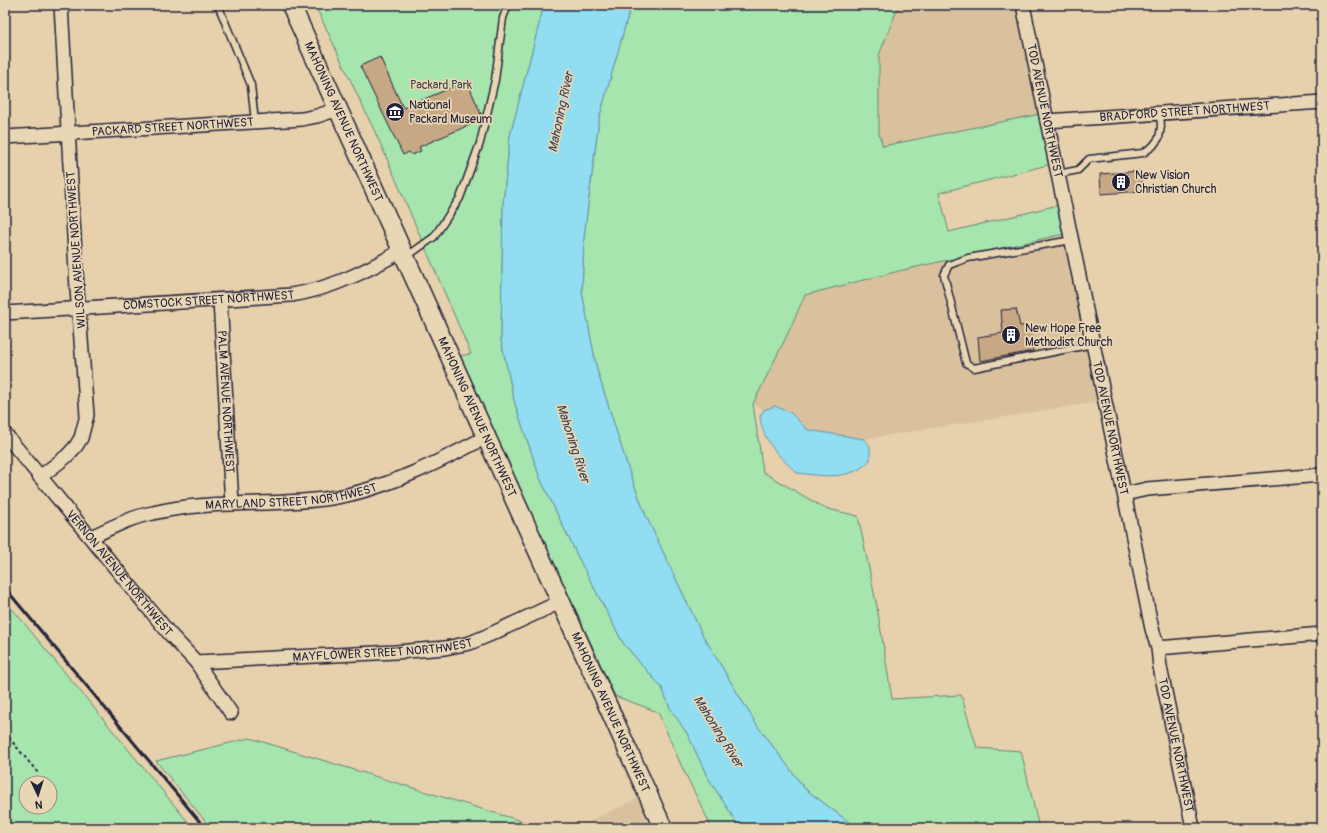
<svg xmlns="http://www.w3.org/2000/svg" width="1327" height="833" viewBox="0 0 1327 833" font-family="Pangolin,sans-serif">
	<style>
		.built { fill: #d9c19e }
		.green { fill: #a6e5ad; stroke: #648474; fill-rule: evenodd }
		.water { fill: #91ddf1; stroke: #6592a8 }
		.building { fill: #c7a784; stroke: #22223b }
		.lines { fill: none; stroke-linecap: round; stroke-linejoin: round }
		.service-casing { stroke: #22223b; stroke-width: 9 }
		.minor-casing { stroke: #22223b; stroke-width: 16 }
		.secondary-casing { stroke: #22223b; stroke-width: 21 }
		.path { stroke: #22223b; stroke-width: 2; stroke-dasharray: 3 3; stroke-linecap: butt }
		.service { stroke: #e9d6b4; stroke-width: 6 }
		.minor { stroke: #e9d6b4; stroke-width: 13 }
		.secondary { stroke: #e9d6b4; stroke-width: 18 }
		.rail { stroke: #22223b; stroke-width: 3 }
		.labels { text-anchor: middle; stroke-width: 3.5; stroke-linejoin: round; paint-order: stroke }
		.park-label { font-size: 12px; fill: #3c4952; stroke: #e9d6b4 }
		.poi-label { font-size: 12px; fill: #22223b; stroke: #e9d6b4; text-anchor: start }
		.street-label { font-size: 12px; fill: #22223b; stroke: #e9d6b4 }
		.water-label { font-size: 13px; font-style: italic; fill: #38475f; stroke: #e9d6b4 }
	</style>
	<rect width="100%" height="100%" fill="#e7d0ac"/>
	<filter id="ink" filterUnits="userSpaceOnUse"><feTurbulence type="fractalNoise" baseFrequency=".025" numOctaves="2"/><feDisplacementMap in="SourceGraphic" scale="8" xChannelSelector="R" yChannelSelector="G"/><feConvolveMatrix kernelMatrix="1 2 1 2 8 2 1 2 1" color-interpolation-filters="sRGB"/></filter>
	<g filter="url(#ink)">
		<!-- built -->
		<path class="built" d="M 904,5 L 1018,5 L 1040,114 L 882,147 L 879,134 L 879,55 L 898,7 Z
			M 1064,234 L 1099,402 L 864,439 L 808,430 L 792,413 L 775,406 L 764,410 L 753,404 L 804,295 L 899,271 Z
			M 638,798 L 651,828 L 577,828 Z"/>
		<!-- green -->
		<path class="green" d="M 315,5 L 544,5 L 510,136 L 503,204 L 501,340 L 515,404 L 540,478 L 579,559 L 623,643 L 662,688 L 670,708 L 688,735 L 707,776 L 740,828 L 712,828 L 681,765 L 658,712 L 615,696 L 459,356 L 471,354 L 381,145 Z
			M 631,5 L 904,5 L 898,7 L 879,55 L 879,134 L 883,146 L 1040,114 L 1051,164 L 939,193 L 949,232 L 1058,205 L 1064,234 L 899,271 L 805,295 L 788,333 L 753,404 L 763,472 L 824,508 L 858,516 L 877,607 L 892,699 L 961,695 L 977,748 L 1021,751 L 1039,828 L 857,828 L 805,789 L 756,724 L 702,634 L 646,516 L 629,471 L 597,370 L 582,292 L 584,237 L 599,119 Z
			M 5,600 L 193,828 L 5,828 ZM 26,783 L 50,783 L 50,807 L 26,807 Z
			M 250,738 L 544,828 L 211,828 L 156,761 Z"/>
		<!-- water -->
		<path class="water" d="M 544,5 L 631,5 L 599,119 L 584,237 L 582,292 L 597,370 L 629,471 L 646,516 L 702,634 L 756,724 L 805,789 L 857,828 L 740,828 L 707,776 L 688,735 L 670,708 L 662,688 L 623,643 L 579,559 L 540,478 L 515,404 L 501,340 L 503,204 L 510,136 Z
			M 775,406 L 791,413 L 808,430 L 864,439 L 870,446 L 870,460 C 852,481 823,476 797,473 C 779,456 762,441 760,416 L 764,410 Z"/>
		<!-- building -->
		<path class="building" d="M 380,57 L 403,108 L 467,81 L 483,119 L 419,147 L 421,151 L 412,155 L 409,152 L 403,155 L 360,66 Z
			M 1141,171 L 1143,191 L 1101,194 L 1100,174 Z
			M 1016,309 L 1020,326 L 1032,325 L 1033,351 L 980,361 L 978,337 L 1003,333 L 1001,310 Z"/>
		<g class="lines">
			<!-- service casing -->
			<g class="service-casing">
				<path id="service" d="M 218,5 L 251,85 L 255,122
					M 1058,174 L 1078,170 L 1089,159 L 1143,153 L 1153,146 L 1159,138 L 1161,127 L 1160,113
					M 1072,240 L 968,258 L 949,265 L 944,275 L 966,363 L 974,368 L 1093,344
					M 406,257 L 434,237 L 460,198 L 480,143 L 495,80 L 503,18 L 508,5"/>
			</g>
			<!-- minor casing -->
			<g class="minor-casing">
				<g id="minor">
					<path id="s1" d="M 1023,5 L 1152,629 L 1158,648 L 1160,667 L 1193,828"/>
					<path id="s2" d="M 1047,121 L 1322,102"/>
					<path id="s3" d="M 5,137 L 302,119 L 317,116 L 338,109"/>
					<path id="s4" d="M 220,300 L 232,504"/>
					<path id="s5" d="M 5,313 L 291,295 C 332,289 368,270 403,250"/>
					<path id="s6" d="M 5,434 L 169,633 L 196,662 L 231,713"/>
					<path d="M 40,477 L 67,456 L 76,446 L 81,438 L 87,415 L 77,289 L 61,5"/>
					<path d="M 1125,494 L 1147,489 L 1322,475"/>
					<path id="s7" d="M 91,537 C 111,528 131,517 153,513 C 211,499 272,507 331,498 C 384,490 439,462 486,437"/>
					<path d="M 1158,648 L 1322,634"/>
					<path id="s8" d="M 196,662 L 396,652 L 445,648 L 470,643 L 489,635 L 560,602"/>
				</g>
			</g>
			<!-- secondary casing -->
			<g class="secondary-casing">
				<g id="secondary">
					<path id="s9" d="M 291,5 L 663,828"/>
				</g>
			</g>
			<!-- path -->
			<path class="path" d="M 5,733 L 39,774"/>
			<!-- service -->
			<use href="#service" class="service"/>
			<!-- minor -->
			<use href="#minor" class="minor"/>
			<!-- secondary -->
			<use href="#secondary" class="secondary"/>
			<!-- rail -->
			<path class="rail" d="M 5,588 L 205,828"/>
		</g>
	</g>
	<!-- icons -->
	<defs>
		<g id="museum-disc" transform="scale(1)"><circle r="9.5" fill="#22223b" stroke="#e9d6b4"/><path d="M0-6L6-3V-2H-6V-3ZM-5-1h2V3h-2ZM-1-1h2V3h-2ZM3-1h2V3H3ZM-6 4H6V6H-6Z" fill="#fff"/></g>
		<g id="building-disc" transform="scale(1)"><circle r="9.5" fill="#22223b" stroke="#e9d6b4"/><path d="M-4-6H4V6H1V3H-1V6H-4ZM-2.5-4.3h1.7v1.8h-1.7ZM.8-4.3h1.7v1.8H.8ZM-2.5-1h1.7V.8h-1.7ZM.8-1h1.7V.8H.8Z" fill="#fff"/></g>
	</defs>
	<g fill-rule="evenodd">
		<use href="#museum-disc" x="395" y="112"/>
		<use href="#building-disc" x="1121" y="182"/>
		<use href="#building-disc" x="1011" y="335"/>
	</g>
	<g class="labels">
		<!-- park labels -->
		<g class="park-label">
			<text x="441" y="89">Packard Park</text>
		</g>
		<!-- poi labels -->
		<g class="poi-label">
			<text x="409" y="109">National<tspan x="409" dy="14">Packard Museum</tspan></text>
			<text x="1135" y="179">New Vision<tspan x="1135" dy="14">Christian Church</tspan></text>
			<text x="1025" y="332">New Hope Free<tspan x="1025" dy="14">Methodist Church</tspan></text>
		</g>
		<!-- street labels -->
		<g class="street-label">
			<text dy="4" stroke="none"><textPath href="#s1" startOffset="108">TOD AVENUE NORTHWEST</textPath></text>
			<text dy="4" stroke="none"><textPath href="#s2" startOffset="138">BRADFORD STREET NORTHWEST</textPath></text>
			<text dy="4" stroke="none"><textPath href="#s9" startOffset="128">MAHONING AVENUE NORTHWEST</textPath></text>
			<text dy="4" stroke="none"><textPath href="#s3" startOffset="168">PACKARD STREET NORTHWEST</textPath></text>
			<text transform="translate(76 250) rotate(-94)" y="4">WILSON AVENUE NORTHWEST</text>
			<text dy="4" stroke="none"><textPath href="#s5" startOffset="204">COMSTOCK STREET NORTHWEST</textPath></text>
			<text dy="4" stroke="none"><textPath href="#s4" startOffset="102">PALM AVENUE NORTHWEST</textPath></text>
			<text dy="4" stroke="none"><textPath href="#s9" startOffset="452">MAHONING AVENUE NORTHWEST</textPath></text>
			<text dy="4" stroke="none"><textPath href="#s1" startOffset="432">TOD AVENUE NORTHWEST</textPath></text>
			<text dy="4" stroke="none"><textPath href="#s7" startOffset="206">MARYLAND STREET NORTHWEST</textPath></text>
			<text dy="4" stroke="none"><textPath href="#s6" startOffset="180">VERNON AVENUE NORTHWEST</textPath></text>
			<text dy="4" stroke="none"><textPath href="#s8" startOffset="187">MAYFLOWER STREET NORTHWEST</textPath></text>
			<text dy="4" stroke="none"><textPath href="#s9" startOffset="776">MAHONING AVENUE NORTHWEST</textPath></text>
			<text dy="4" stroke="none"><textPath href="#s1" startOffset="756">TOD AVENUE NORTHWEST</textPath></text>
		</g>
		<!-- water labels -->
		<g class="water-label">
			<text transform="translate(560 112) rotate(-78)" y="5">Mahoning River</text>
			<text transform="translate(574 443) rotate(72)" y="5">Mahoning River</text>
			<text transform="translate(719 731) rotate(58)" y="5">Mahoning River</text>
		</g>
	</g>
	<!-- margin -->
	<rect width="1327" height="833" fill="none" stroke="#e9d6b4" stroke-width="20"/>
	<rect x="10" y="10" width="1307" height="813" fill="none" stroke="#22223b" stroke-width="1.5" filter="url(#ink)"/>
	<!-- north arrow -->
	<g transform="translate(38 795) rotate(176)"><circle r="19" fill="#e9d6b4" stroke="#998e84"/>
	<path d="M0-3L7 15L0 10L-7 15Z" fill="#22223b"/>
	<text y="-6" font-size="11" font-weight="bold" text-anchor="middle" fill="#22223b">N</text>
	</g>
</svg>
